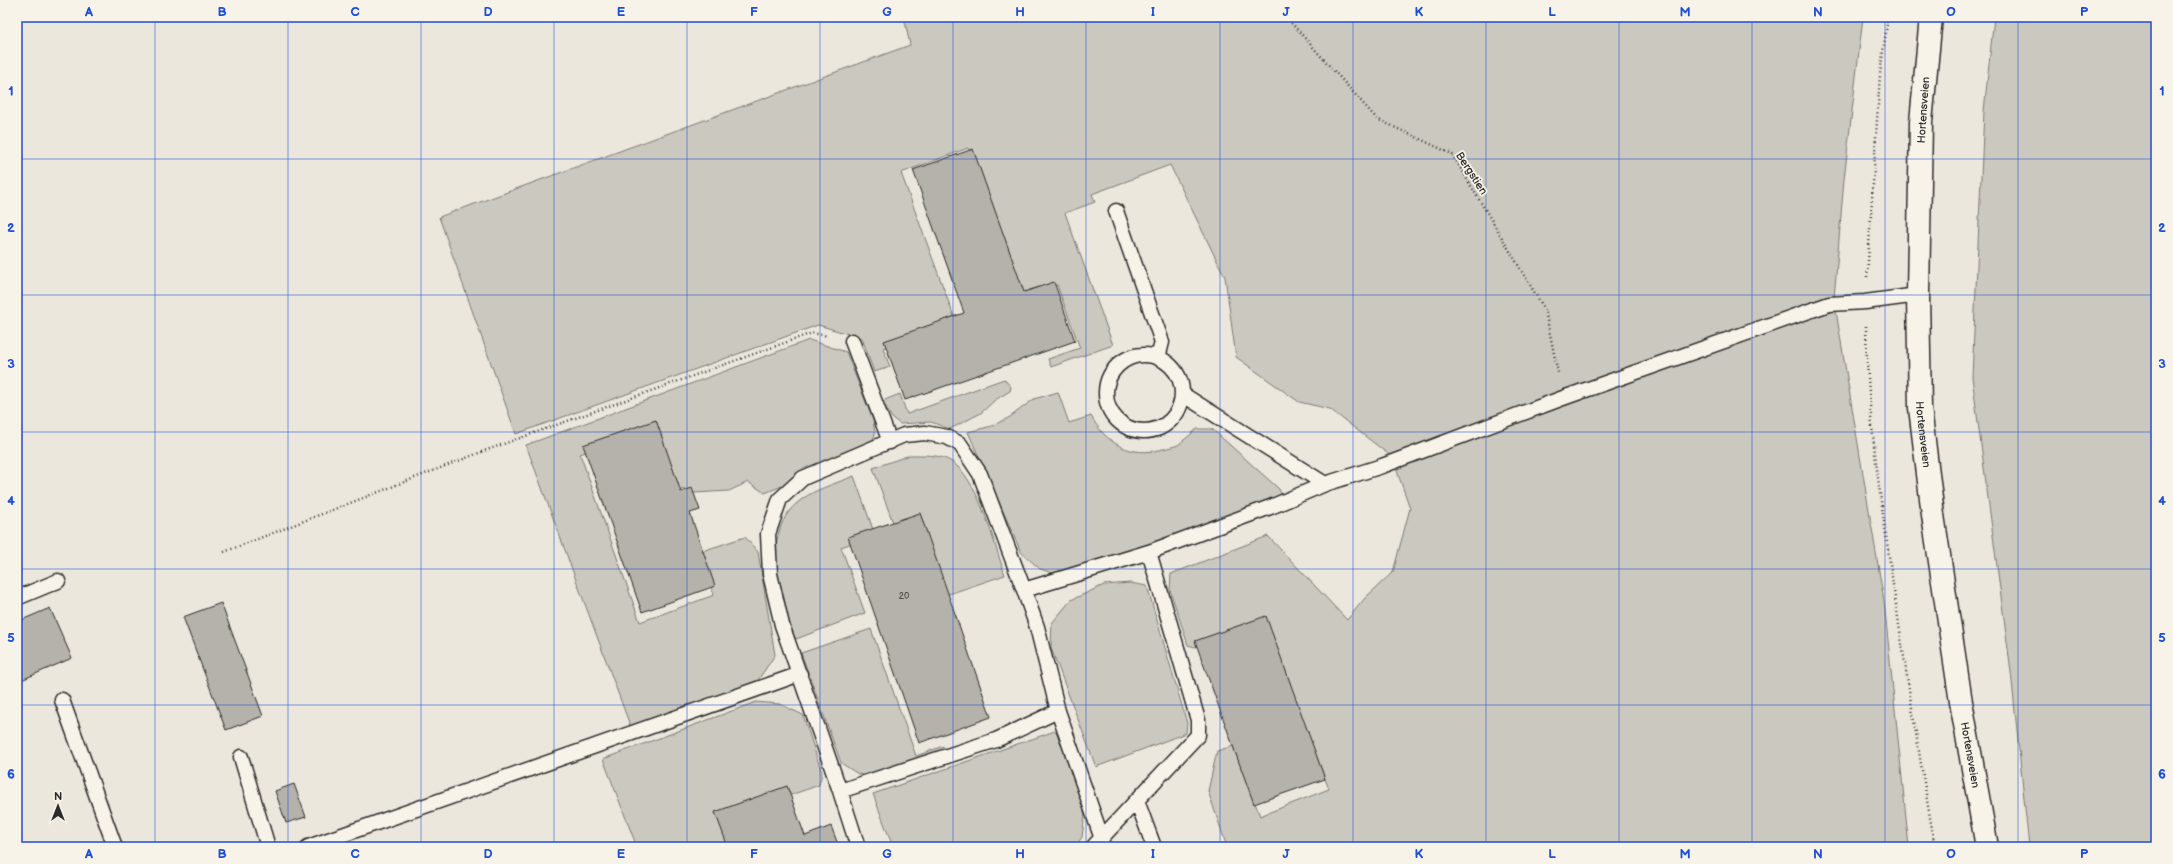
<svg xmlns="http://www.w3.org/2000/svg" width="2173" height="864" viewBox="0 0 2173 864" font-family="'Balsamiq Sans',sans-serif">
	<style>
		.green { fill: #cbc8bf; stroke: #7b7a75 }
		.building { fill: #b5b2ab; stroke: #2b2b2b }
		.lines { fill: none; stroke-linecap: round; stroke-linejoin: round }
		.lane-casing { stroke: #2b2b2b; stroke-width: 17 }
		.primary-casing { stroke: #2b2b2b; stroke-width: 25 }
		.path { stroke: #2b2b2b; stroke-width: 2.5; stroke-dasharray: 1 3; stroke-linecap: butt }
		.lane { stroke: #f7f3e8; stroke-width: 14 }
		.primary { stroke: #f7f3e8; stroke-width: 22 }
		.grid { fill: none; stroke: #1d4ed8; stroke-width: 1; stroke-opacity: 0.55 }
		.labels { text-anchor: middle; stroke-width: 3.5; stroke-linejoin: round; paint-order: stroke }
		.number-label { font-size: 9px; fill: #4e4d4b }
		.street-label { font-size: 11px; fill: #2b2b2b; stroke: #f7f3e8 }
		.neatline { fill: none; stroke: #1d4ed8; stroke-width: 1.5 }
		.grid-label { font-size: 13px; text-anchor: middle; font-weight: bold; fill: #1d4ed8 }
	</style>
	<rect width="100%" height="100%" fill="#ebe7dd"/>
	<filter id="ink" filterUnits="userSpaceOnUse"><feTurbulence type="fractalNoise" baseFrequency=".025" numOctaves="2"/><feDisplacementMap in="SourceGraphic" scale="8" xChannelSelector="R" yChannelSelector="G"/><feConvolveMatrix kernelMatrix="1 2 1 2 8 2 1 2 1" color-interpolation-filters="sRGB"/></filter>
	<g filter="url(#ink)">
		<!-- green -->
		<path class="green" d="M 904,17 L 1863,17 L 1844,179 L 1834,299 L 1884,601 L 1909,847 L 1227,847 L 1208,791 L 1217,751 L 1233,746 L 1260,816 L 1329,789 L 1264,621 L 1195,647 L 1188,645 L 1170,590 L 1171,574 L 1268,536 L 1347,620 L 1365,598 L 1393,572 L 1410,508 L 1392,457 L 1330,409 L 1299,402 L 1236,357 L 1225,277 L 1170,165 L 1092,194 L 1095,202 L 1065,213 L 1113,345 L 1051,367 L 1048,359 L 1080,348 L 1057,285 L 1022,297 L 968,148 L 901,173 L 956,322 L 883,348 L 890,367 L 874,372 L 862,338 L 818,325 L 516,434 L 439,217 L 910,45 Z
			M 1994,17 L 2156,17 L 2156,847 L 2029,847 L 2011,672 L 1972,377 L 1984,111 Z
			M 809,340 L 846,352 L 873,420 L 875,434 L 869,450 L 765,493 L 748,482 L 729,491 L 694,493 L 675,487 L 654,428 L 580,454 L 640,622 L 714,595 L 699,552 L 745,537 L 758,552 L 775,655 L 758,680 L 631,728 L 526,445 Z
			M 1004,379 L 1011,387 L 1010,391 L 995,400 L 981,413 L 950,429 L 931,422 L 900,424 L 892,418 L 882,401 L 900,394 L 907,414 Z
			M 1058,392 L 1069,423 L 1091,416 C 1106,444 1131,458 1163,449 C 1167,448 1173,447 1178,445 C 1184,440 1191,434 1197,429 L 1212,429 L 1279,489 L 1284,500 L 1059,575 L 1040,569 L 1021,552 L 968,432 L 992,426 L 1010,417 L 1034,399 Z
			M 910,455 C 924,455 940,454 952,462 C 979,480 994,544 1005,575 L 943,596 L 895,528 L 873,468 Z
			M 854,476 L 875,535 L 841,547 L 865,613 L 796,639 C 776,605 762,533 796,504 C 811,490 835,484 854,476 Z
			M 1130,583 L 1147,586 L 1187,723 L 1186,733 L 1096,767 L 1051,648 L 1052,623 L 1071,600 L 1104,585 Z
			M 871,629 L 916,756 L 943,746 L 945,751 L 866,776 L 858,774 L 841,763 L 801,653 Z
			M 756,702 L 780,704 L 803,715 L 822,773 L 819,785 L 788,796 L 729,847 L 637,847 L 603,759 Z
			M 1055,731 L 1066,745 L 1085,814 L 1082,837 L 1075,847 L 893,847 L 873,794 Z"/>
		<!-- building -->
		<path class="building" d="M 973,149 L 1024,292 L 1054,282 L 1075,341 L 905,400 L 884,341 L 964,313 L 913,170 Z
			M 656,420 L 681,492 L 692,488 L 700,510 L 690,513 L 715,586 L 642,612 L 583,445 Z
			M 920,513 L 991,717 L 919,743 L 848,537 Z
			M 221,603 L 263,716 L 226,730 L 183,617 Z
			M 50,608 L 72,658 L 17,682 L 17,622 Z
			M 1266,616 L 1325,779 L 1254,804 L 1195,641 Z
			M 294,784 L 306,817 L 286,823 L 275,791 Z
			M 787,786 L 805,836 L 831,826 L 839,847 L 728,847 L 715,812 Z"/>
		<g class="lines">
			<!-- lane casing -->
			<g class="lane-casing">
				<path id="lane" d="M 1116,211 L 1162,342 L 1158,358
					M 852,341 L 890,442
					M1106 393a38 38 0 1 1 76 0a38 38 0 1 1-76 0Z
					M 1182,394 L 1325,484
					M 1024,590 L 980,474 L 960,444 L 947,437 L 925,433 L 904,435 L 803,478 L 780,499 L 768,534 L 770,574 L 782,625 L 840,791 L 996,740 L 1058,711 L 1037,627 L 1024,590 L 1149,552 L 1273,506 L 1325,484 L 1382,466 L 1563,398 L 1829,304 L 1865,302 L 1918,295
					M 17,598 L 58,581
					M 62,700 L 115,847
					M 1058,711 L 1102,839
					M 241,757 L 268,847
					M 840,791 L 858,847
					M 1137,801 L 1154,847
					M 308,847 L 800,674
					M 1093,847 L 1198,735 L 1198,720 L 1149,552"/>
			</g>
			<!-- primary casing -->
			<g class="primary-casing">
				<g id="primary">
					<path id="s1" d="M 1931,17 L 1921,122 L 1918,295 L 1920,408 L 1933,515 L 1961,702 L 1987,847"/>
				</g>
			</g>
			<!-- path -->
			<path class="path" d="M 1286,17 L 1377,119 L 1452,154 L 1545,310 L 1558,373
				M 1867,277 L 1880,74 L 1888,17
				M 1866,326 C 1867,401 1877,475 1888,549 C 1902,648 1918,748 1935,847
				M 224,552 L 484,451 L 812,333 L 828,336"/>
			<!-- lane -->
			<use href="#lane" class="lane"/>
			<!-- primary -->
			<use href="#primary" class="primary"/>
		</g>
	</g>
	<!-- grid -->
	<path class="grid" d="M 155,17 L 155,847M 288,17 L 288,847M 421,17 L 421,847M 554,17 L 554,847M 687,17 L 687,847M 820,17 L 820,847M 953,17 L 953,847M 1086,17 L 1086,847M 1220,17 L 1220,847M 1353,17 L 1353,847M 1486,17 L 1486,847M 1619,17 L 1619,847M 1752,17 L 1752,847M 1885,17 L 1885,847M 2018,17 L 2018,847M 17,159 L 2156,159M 17,295 L 2156,295M 17,432 L 2156,432M 17,569 L 2156,569M 17,705 L 2156,705"/>
	<g class="labels">
		<!-- number labels -->
		<g class="number-label">
			<text x="904" y="599">20</text>
		</g>
		<!-- street labels -->
		<g class="street-label">
			<text transform="translate(1923 110) rotate(-86)" y="4">Hortensveien</text>
			<text transform="translate(1472 173) rotate(57)" y="4">Bergstien</text>
			<text dy="4" stroke="none"><textPath href="#s1" startOffset="418">Hortensveien</textPath></text>
			<text dy="4" stroke="none"><textPath href="#s1" startOffset="742">Hortensveien</textPath></text>
		</g>
	</g>
	<!-- margin -->
	<rect width="2173" height="864" fill="none" stroke="#f7f3e8" stroke-width="44"/>
	<!-- north arrow -->
	<g transform="translate(58 806)" stroke="#f7f3e8" stroke-width="3" paint-order="stroke">
	<path d="M0-3L7 15L0 10L-7 15Z" fill="#2b2b2b"/>
	<text y="-6" font-size="11" font-weight="bold" text-anchor="middle" fill="#2b2b2b">N</text>
	</g>
	<rect x="22" y="22" width="2129" height="820" class="neatline"/>
	<g class="grid-label">
		<text x="89" y="16">A</text>
		<text x="222" y="16">B</text>
		<text x="355" y="16">C</text>
		<text x="488" y="16">D</text>
		<text x="621" y="16">E</text>
		<text x="754" y="16">F</text>
		<text x="887" y="16">G</text>
		<text x="1020" y="16">H</text>
		<text x="1153" y="16">I</text>
		<text x="1286" y="16">J</text>
		<text x="1419" y="16">K</text>
		<text x="1552" y="16">L</text>
		<text x="1685" y="16">M</text>
		<text x="1818" y="16">N</text>
		<text x="1951" y="16">O</text>
		<text x="2084" y="16">P</text>
		<text x="11" y="95">1</text>
		<text x="2162" y="95">1</text>
		<text x="11" y="232">2</text>
		<text x="2162" y="232">2</text>
		<text x="11" y="368">3</text>
		<text x="2162" y="368">3</text>
		<text x="11" y="505">4</text>
		<text x="2162" y="505">4</text>
		<text x="11" y="642">5</text>
		<text x="2162" y="642">5</text>
		<text x="11" y="778">6</text>
		<text x="2162" y="778">6</text>
		<text x="89" y="858">A</text>
		<text x="222" y="858">B</text>
		<text x="355" y="858">C</text>
		<text x="488" y="858">D</text>
		<text x="621" y="858">E</text>
		<text x="754" y="858">F</text>
		<text x="887" y="858">G</text>
		<text x="1020" y="858">H</text>
		<text x="1153" y="858">I</text>
		<text x="1286" y="858">J</text>
		<text x="1419" y="858">K</text>
		<text x="1552" y="858">L</text>
		<text x="1685" y="858">M</text>
		<text x="1818" y="858">N</text>
		<text x="1951" y="858">O</text>
		<text x="2084" y="858">P</text>
	</g>
</svg>
